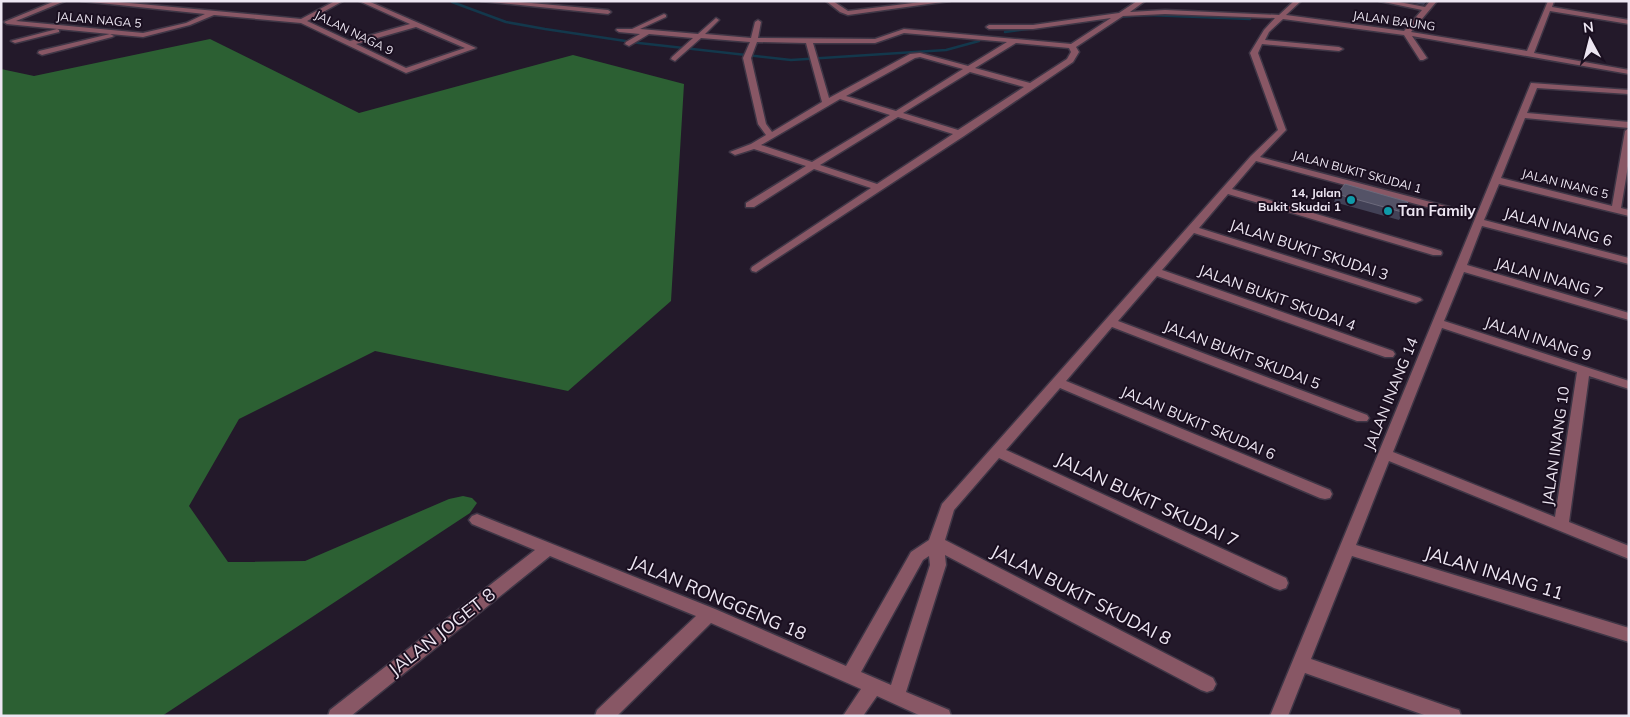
<svg xmlns="http://www.w3.org/2000/svg" width="1630" height="717" viewBox="0 0 1630 717" font-family="Mulish,sans-serif">
	<style>
		.forest { fill: #2c6033 }
		.lines { fill: none; stroke-linecap: round; stroke-linejoin: round }
		.stream { stroke: #13384c; stroke-width: 2.5 }
		.minor-casing { stroke: #3f3646; stroke-width: 3 }
		.minor { fill: #885765; fill-rule: evenodd }
		.wall { fill: #424156 }
		.building { fill: #545367; stroke: #6c6a7c }
		.culture-dot { fill: #0f9aa8; stroke: #1a0f20; stroke-width: 2 }
		.labels { text-anchor: middle; stroke-width: 4; stroke-linejoin: round; paint-order: stroke }
		.far-street-label { font-size: 12px; fill: #ede6f2; stroke: #1a0f20 }
		.far-poi-label { font-size: 12px; font-weight: bold; fill: #ede6f2; stroke: #1a0f20; text-anchor: end }
		.poi-label { font-size: 15px; font-weight: bold; fill: #ede6f2; stroke: #1a0f20; text-anchor: start }
		.street-label { font-size: 15px; fill: #ede6f2; stroke: #1a0f20 }
		.near-street-label { font-size: 18px; fill: #ede6f2; stroke: #1a0f20 }
	</style>
	<rect width="100%" height="100%" fill="#23192a"/>
	<!-- forest -->
	<path class="forest" d="M 210,39 L 359,113 L 573,55 L 684,84 L 671,301 L 568,391 L 375,351 L 239,419 L 189,506 L 228,562 L 305,561 L 449,499 L 463,496 L 472,498 L 477,503 L 470,513 L 162,716 L 1,716 L 1,69 L 34,76 Z"/>
	<g class="lines">
		<!-- stream -->
		<path class="stream" d="M 452,2 L 506,22 L 545,29 L 639,43 L 791,60 L 946,50 L 979,41
			M 1117,17 L 1147,15 L 1250,19
			M 1005,32 L 1058,25"/>
		<!-- minor casing -->
		<g class="minor-casing">
			<path id="minor" d="M 55,1 L 65,1 L 16,21 L 143,33 L 186,23 L 205,14 L 81,1 L 108,1 L 301,19 L 335,1 L 343,1 L 307,21 L 350,41 L 410,24 L 359,1 L 368,1 L 476,48 L 406,73 L 301,23 L 214,15 L 190,25 L 143,37 L 110,34 L 114,36 L 112,37 L 42,55 L 38,53 L 39,51 L 110,34 L 7,24 L 4,22 ZM 416,27 L 465,48 L 406,68 L 356,44 Z
				M 481,1 L 509,1 L 608,10 L 611,12 L 608,14 Z
				M 826,1 L 833,1 L 848,11 L 929,1 L 950,1 L 848,15 L 840,12 Z
				M 1137,1 L 1145,1 L 1130,12 L 1165,10 L 1279,15 L 1294,1 L 1301,1 L 1286,15 L 1404,31 L 1422,10 L 1379,1 L 1394,1 L 1425,7 L 1430,1 L 1437,1 L 1411,32 L 1527,51 L 1548,1 L 1554,1 L 1552,7 L 1629,20 L 1629,24 L 1550,11 L 1534,53 L 1629,70 L 1629,74 L 1412,36 L 1427,58 L 1423,60 L 1420,60 L 1404,35 L 1283,19 L 1269,32 L 1265,40 L 1339,47 L 1343,49 L 1339,51 L 1262,44 L 1258,53 L 1286,130 L 1260,157 L 1457,209 L 1458,211 L 1453,214 L 1256,161 L 1232,189 L 1441,251 L 1442,253 L 1441,255 L 1433,255 L 1228,194 L 1199,228 L 1420,298 L 1422,300 L 1416,303 L 1412,302 L 1194,233 L 1162,270 L 1393,351 L 1395,354 L 1393,357 L 1385,357 L 1157,276 L 1118,321 L 1367,415 L 1369,418 L 1367,421 L 1357,421 L 1112,327 L 1066,381 L 1330,490 L 1332,494 L 1330,498 L 1325,499 L 1320,498 L 1060,388 L 1006,450 L 1286,578 L 1288,583 L 1286,588 L 1280,590 L 1274,588 L 999,458 L 954,510 L 945,540 L 1213,678 L 1216,684 L 1213,690 L 1207,692 L 1201,690 L 945,555 L 946,565 L 906,692 L 949,710 L 951,716 L 921,716 L 877,696 L 863,716 L 843,716 L 861,689 L 711,623 L 617,716 L 595,716 L 597,710 L 696,616 L 550,556 L 351,716 L 328,716 L 330,710 L 535,550 L 472,524 L 469,520 L 472,516 L 477,514 L 715,609 L 846,666 L 911,552 L 929,540 L 942,504 L 1251,156 L 1278,130 L 1250,53 L 1264,30 L 1275,18 L 1165,14 L 1123,16 L 1076,47 L 1079,52 L 1073,62 L 964,136 L 756,272 L 752,271 L 751,269 L 752,267 L 871,188 L 814,169 L 754,207 L 746,207 L 746,203 L 806,166 L 754,149 L 735,155 L 730,152 L 751,144 L 766,135 L 758,124 L 743,58 L 750,42 L 701,38 L 675,61 L 671,59 L 672,57 L 693,38 L 649,34 L 629,46 L 625,44 L 626,42 L 640,34 L 619,32 L 616,30 L 617,29 L 632,29 L 664,14 L 666,15 L 666,17 L 640,29 L 698,34 L 716,18 L 719,20 L 705,34 L 751,38 L 755,22 L 758,20 L 761,22 L 758,38 L 875,39 L 904,29 L 1071,44 L 1111,18 L 1033,29 L 989,29 L 986,27 L 989,25 L 1033,25 L 1119,13 ZM 904,33 L 1007,42 L 968,66 L 920,53 L 910,54 L 829,98 L 813,43 L 875,43 ZM 757,42 L 806,43 L 822,102 L 772,132 L 766,124 L 751,58 ZM 1016,43 L 1069,48 L 1071,52 L 1067,59 L 1030,83 L 975,68 ZM 920,57 L 963,69 L 896,111 L 846,96 L 915,58 ZM 970,72 L 1024,87 L 958,130 L 903,113 ZM 840,99 L 890,115 L 812,162 L 761,145 ZM 898,117 L 953,134 L 877,184 L 820,165 ZM 929,556 L 930,565 L 891,685 L 861,672 L 923,560 Z
				M 57,29 L 59,30 L 59,32 L 15,43 L 11,41 Z
				M 1531,83 L 1629,90 L 1629,94 L 1537,88 L 1527,113 L 1629,122 L 1629,128 L 1525,118 L 1501,178 L 1612,206 L 1625,131 L 1629,128 L 1629,160 L 1621,208 L 1629,210 L 1629,216 L 1499,184 L 1484,220 L 1629,258 L 1629,264 L 1482,226 L 1467,265 L 1629,313 L 1629,320 L 1464,272 L 1444,321 L 1629,381 L 1629,389 L 1589,376 L 1569,522 L 1629,546 L 1629,559 L 1389,461 L 1356,545 L 1629,628 L 1629,642 L 1352,556 L 1311,659 L 1452,708 L 1459,710 L 1461,716 L 1427,716 L 1305,673 L 1288,716 L 1270,716 ZM 1442,328 L 1577,372 L 1555,517 L 1393,452 Z"/>
		</g>
		<!-- minor -->
		<use href="#minor" class="minor"/>
	</g>
	<!-- wall -->
	<path class="wall" d="M 1404,1 L 1427,1 L 1424,5 Z
		M 1337,194 L 1405,210 L 1399,220 L 1334,202 Z"/>
	<!-- building -->
	<path class="building" d="M 1345,184 L 1408,202 L 1402,212 L 1337,194 Z"/>
	<!-- markers -->
	<g class="culture-dot">
		<circle cx="1351" cy="200" r="5"/>
		<circle cx="1388" cy="211" r="5"/>
	</g>
	<g class="labels">
		<!-- far-street labels -->
		<g class="far-street-label">
			<text transform="translate(99 20) rotate(5)" y="4">JALAN NAGA 5</text>
			<text transform="translate(1394 21) rotate(8)" y="4">JALAN BAUNG</text>
			<text transform="translate(354 33) rotate(26)" y="4">JALAN NAGA 9</text>
			<text transform="translate(1357 172) rotate(15)" y="4">JALAN BUKIT SKUDAI 1</text>
			<text transform="translate(1565 184) rotate(14)" y="4">JALAN INANG 5</text>
		</g>
		<!-- far-poi labels -->
		<g class="far-poi-label">
			<text x="1341" y="197">14, Jalan<tspan x="1341" dy="14">Bukit Skudai 1</tspan></text>
		</g>
		<!-- poi labels -->
		<g class="poi-label">
			<text x="1398" y="216">Tan Family</text>
		</g>
		<!-- street labels -->
		<g class="street-label">
			<text transform="translate(1558 227) rotate(15)" y="5">JALAN INANG 6</text>
			<text transform="translate(1309 250) rotate(18)" y="5">JALAN BUKIT SKUDAI 3</text>
			<text transform="translate(1549 278) rotate(16)" y="5">JALAN INANG 7</text>
			<text transform="translate(1277 298) rotate(20)" y="5">JALAN BUKIT SKUDAI 4</text>
			<text transform="translate(1538 339) rotate(18)" y="5">JALAN INANG 9</text>
			<text transform="translate(1242 355) rotate(21)" y="5">JALAN BUKIT SKUDAI 5</text>
			<text transform="translate(1391 394) rotate(-68)" y="5">JALAN INANG 14</text>
			<text transform="translate(1198 423) rotate(23)" y="5">JALAN BUKIT SKUDAI 6</text>
			<text transform="translate(1556 446) rotate(-82)" y="5">JALAN INANG 10</text>
		</g>
		<!-- near-street labels -->
		<g class="near-street-label">
			<text transform="translate(1147 500) rotate(25)" y="6">JALAN BUKIT SKUDAI 7</text>
			<text transform="translate(1494 573) rotate(17)" y="6">JALAN INANG 11</text>
			<text transform="translate(1081 595) rotate(27)" y="6">JALAN BUKIT SKUDAI 8</text>
			<text transform="translate(718 598) rotate(23)" y="6">JALAN RONGGENG 18</text>
			<text transform="translate(442 632) rotate(-38)" y="6">JALAN JOGET 8</text>
		</g>
	</g>
	<!-- border -->
	<rect width="1630" height="717" fill="none" stroke="#ede6f2" stroke-width="5"/>
	<!-- north arrow -->
	<g transform="translate(1590 40) rotate(353)" stroke="#1a0f20" stroke-width="4" paint-order="stroke">
	<path d="M0-4L9 19L0 12L-9 19Z" fill="#ede6f2"/>
	<text y="-8" font-size="14" font-weight="bold" text-anchor="middle" fill="#ede6f2">N</text>
	</g>
</svg>
